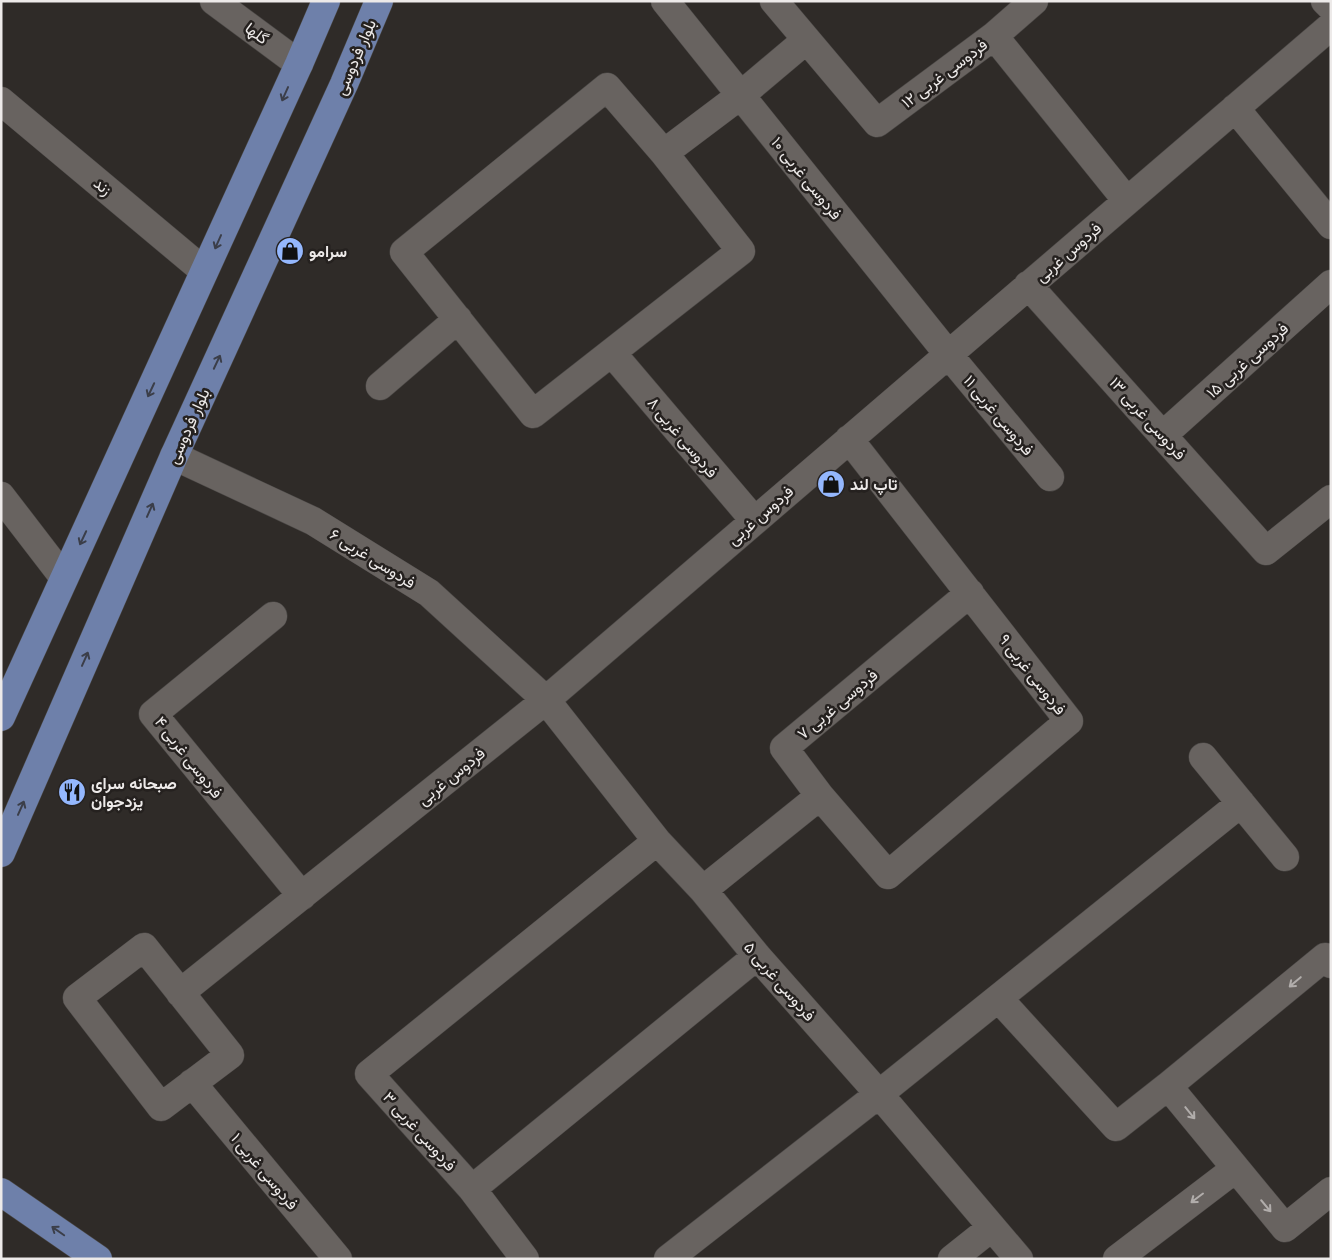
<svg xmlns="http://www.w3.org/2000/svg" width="1332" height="1260" viewBox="0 0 1332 1260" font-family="Quicksand,Vazirmatn,sans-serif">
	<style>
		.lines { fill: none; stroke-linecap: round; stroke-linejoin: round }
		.minor-casing { stroke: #4a4745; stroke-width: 29 }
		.major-casing { stroke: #4a4745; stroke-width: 29 }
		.minor { stroke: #686360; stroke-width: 28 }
		.major { stroke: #6e80aa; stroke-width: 28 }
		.oneway { stroke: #3b3e49 }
		.oneway2 { stroke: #b1adab }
		.labels { text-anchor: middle; stroke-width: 5; stroke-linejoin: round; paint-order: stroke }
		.street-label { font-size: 16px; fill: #edeae9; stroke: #25211f }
		.poi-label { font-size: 16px; font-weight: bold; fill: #edeae9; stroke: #25211f; text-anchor: start }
	</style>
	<rect width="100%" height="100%" fill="#2f2b28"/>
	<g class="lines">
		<!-- minor casing -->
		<g class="minor-casing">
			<path id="minor" d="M 214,1 L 299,64
				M 665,1 L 948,354 L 1050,477
				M 774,1 L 877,123 L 994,36 L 1127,201
				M 1325,1 L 1331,7
				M 994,36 L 1034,1
				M 607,87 L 664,153 L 741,251 L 533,414 L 404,252 Z
				M 1,101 L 204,271
				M 1235,108 L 1331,225
				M 664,153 L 741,95 L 805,41
				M 1028,285 L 1266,551 L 1331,499
				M 612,353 L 754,520
				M 380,386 L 458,319
				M 1163,435 L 1331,284
				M 849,439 C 923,533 996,627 1069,721 L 888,875 L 820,796 L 784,748 L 970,593
				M 174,456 L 313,521 L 429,593 L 546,700 L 657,841 L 703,890 L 757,956 L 879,1094 L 1019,1259
				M 1,496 L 64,578
				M 273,616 L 153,714 L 302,896
				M 1203,757 L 1285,857
				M 657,841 L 369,1074 L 472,1189 L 757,956
				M 703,890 L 820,796
				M 144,947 L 230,1055 L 161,1107 L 77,998 Z
				M 1331,964 L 1325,957 L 1168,1086 L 1285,1228 L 1331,1191
				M 180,993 L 546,700 L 1331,26
				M 999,999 L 1116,1127 L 1168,1086
				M 192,1083 L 338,1259
				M 472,1189 L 525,1259
				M 668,1259 L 879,1094 L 1241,803
				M 952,1259 L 991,1228
				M 1117,1259 L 1235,1169"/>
		</g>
		<!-- major casing -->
		<g class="major-casing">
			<path id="major" d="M 1,717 L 299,64 L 326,1
				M 1,853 L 174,456 L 344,84 L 379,1
				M 1,1192 L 98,1259"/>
		</g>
		<!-- minor -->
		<use href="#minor" class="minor"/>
		<!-- major -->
		<use href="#major" class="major"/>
	</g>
	<!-- one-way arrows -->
	<defs><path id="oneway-shaft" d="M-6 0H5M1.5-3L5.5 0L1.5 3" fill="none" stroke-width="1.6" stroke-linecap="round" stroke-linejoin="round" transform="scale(1.25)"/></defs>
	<g class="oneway">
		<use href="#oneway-shaft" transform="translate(285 94) rotate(114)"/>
		<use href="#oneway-shaft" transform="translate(218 242) rotate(114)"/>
		<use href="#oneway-shaft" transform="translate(217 362) rotate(-65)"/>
		<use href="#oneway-shaft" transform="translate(151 390) rotate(115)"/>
		<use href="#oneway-shaft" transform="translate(150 510) rotate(-66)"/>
		<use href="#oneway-shaft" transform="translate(83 538) rotate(115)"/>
		<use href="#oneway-shaft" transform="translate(85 659) rotate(-66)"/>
		<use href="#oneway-shaft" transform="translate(21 808) rotate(-66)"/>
		<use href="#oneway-shaft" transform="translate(58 1231) rotate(-145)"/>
	</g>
	<g class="oneway2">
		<use href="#oneway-shaft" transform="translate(1295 982) rotate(140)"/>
		<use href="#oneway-shaft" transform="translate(1190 1113) rotate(51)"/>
		<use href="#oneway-shaft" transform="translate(1197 1198) rotate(143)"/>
		<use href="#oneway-shaft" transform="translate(1266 1206) rotate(50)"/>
	</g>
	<!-- icons -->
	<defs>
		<g id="shop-disc" transform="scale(1.4375)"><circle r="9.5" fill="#94b7fd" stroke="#25211f"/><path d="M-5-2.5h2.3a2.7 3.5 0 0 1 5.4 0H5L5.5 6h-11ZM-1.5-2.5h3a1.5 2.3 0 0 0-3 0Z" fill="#111"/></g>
		<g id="restaurant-disc" transform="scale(1.4375)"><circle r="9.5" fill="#94b7fd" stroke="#25211f"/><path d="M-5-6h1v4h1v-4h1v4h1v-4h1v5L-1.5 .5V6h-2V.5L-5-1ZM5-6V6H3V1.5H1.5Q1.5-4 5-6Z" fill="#111"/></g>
	</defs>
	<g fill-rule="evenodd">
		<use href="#shop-disc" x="290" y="251"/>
		<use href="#shop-disc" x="831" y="484"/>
		<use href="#restaurant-disc" x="72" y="792"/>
	</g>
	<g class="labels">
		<!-- street labels -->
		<g class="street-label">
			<text transform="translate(257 33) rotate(37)" y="6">گلها</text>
			<text transform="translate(355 57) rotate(-67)" y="6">بلوار فردوسی</text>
			<text transform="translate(944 73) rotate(-37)" y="6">فردوسی غربی ۱۲</text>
			<text transform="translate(807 178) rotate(51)" y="6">فردوسی غربی ۱۰</text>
			<text transform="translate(103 186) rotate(40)" y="6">زند</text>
			<text transform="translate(1068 252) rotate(-41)" y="6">فردوس غربی</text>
			<text transform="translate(1247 360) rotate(-42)" y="6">فردوسی غربی ۱۵</text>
			<text transform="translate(999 415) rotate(50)" y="6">فردوسی غربی ۱۱</text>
			<text transform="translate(1148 418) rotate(48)" y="6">فردوسی غربی ۱۳</text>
			<text transform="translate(188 426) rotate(-66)" y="6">بلوار فردوسی</text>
			<text transform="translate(683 437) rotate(50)" y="6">فردوسی غربی ۸</text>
			<text transform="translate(760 515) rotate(-41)" y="6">فردوس غربی</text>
			<text transform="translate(373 558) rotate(32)" y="6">فردوسی غربی ۶</text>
			<text transform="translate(1033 674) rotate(52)" y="6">فردوسی غربی ۹</text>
			<text transform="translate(837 704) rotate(-40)" y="6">فردوسی غربی ۷</text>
			<text transform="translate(189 757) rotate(52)" y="6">فردوسی غربی ۴</text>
			<text transform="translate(451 776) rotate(-39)" y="6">فردوس غربی</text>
			<text transform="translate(780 981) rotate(49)" y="6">فردوسی غربی ۵</text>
			<text transform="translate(420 1131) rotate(48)" y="6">فردوسی غربی ۳</text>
			<text transform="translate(265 1171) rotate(50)" y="6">فردوسی غربی ۱</text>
		</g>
		<!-- poi labels -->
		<g class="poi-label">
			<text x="309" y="257">سرامو</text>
			<text x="850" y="490">تاپ لند</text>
			<text x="91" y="789">صبحانه سرای<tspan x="91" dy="18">یزدجوان</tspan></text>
		</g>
	</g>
	<!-- border -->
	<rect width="1332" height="1260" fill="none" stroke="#edeae9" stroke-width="5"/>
</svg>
